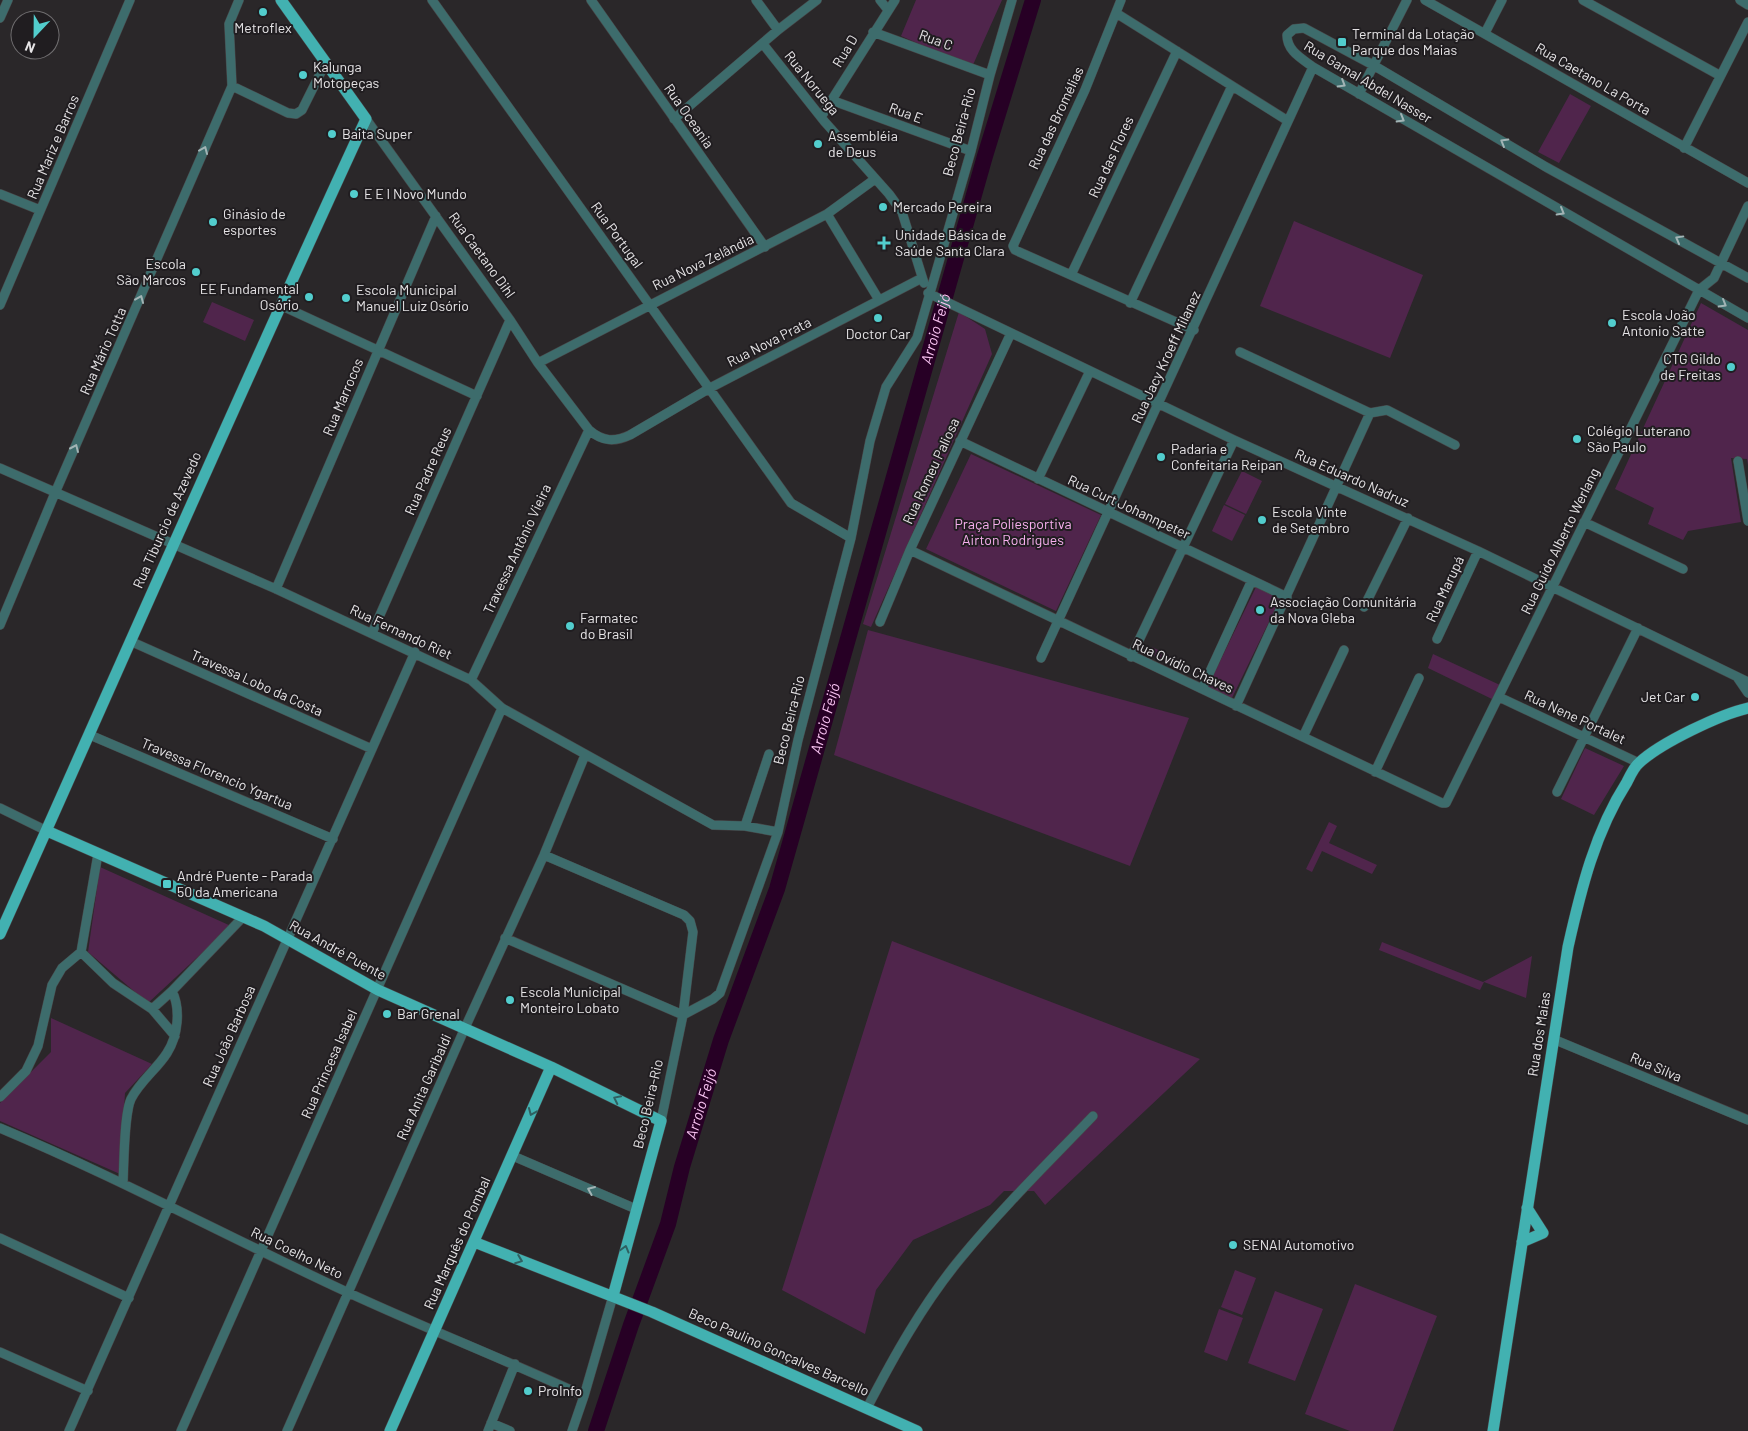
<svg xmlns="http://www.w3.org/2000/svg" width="1748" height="1431" viewBox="0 0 1748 1431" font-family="Barlow,sans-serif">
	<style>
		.green { fill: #50254c }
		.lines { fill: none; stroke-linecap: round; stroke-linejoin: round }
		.river { stroke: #270025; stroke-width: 16 }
		.minor-casing { stroke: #484547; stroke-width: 10 }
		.major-casing { stroke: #484547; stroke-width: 12 }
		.minor { stroke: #3d6c6c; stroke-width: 9 }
		.major { stroke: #42b1b1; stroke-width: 11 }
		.oneway { stroke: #a2b4b5 }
		.oneway2 { stroke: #2f6061 }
		.poi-dot { fill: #52cdcd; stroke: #201d20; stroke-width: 2 }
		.labels { text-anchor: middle; stroke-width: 4; stroke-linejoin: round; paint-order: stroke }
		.poi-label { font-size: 14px; fill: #e6e4e6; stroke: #201d20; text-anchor: start }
		.street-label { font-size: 14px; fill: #e6e4e6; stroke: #201d20 }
		.park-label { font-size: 14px; fill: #f7afee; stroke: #201d20 }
		.water-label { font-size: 15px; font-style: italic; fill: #fbc4f4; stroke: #201d20 }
	</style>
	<rect width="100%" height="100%" fill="#2a2729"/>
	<!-- green -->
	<path class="green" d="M 916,0 L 1002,0 L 972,67 L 901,36 Z
		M 1570,94 L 1591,106 L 1559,163 L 1538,152 Z
		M 1294,221 L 1423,275 L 1390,358 L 1260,306 Z
		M 212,302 L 254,320 L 245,341 L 203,322 Z
		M 1701,303 L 1748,330 L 1748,465 L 1747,459 L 1731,458 L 1741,522 L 1688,531 L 1683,540 L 1648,524 L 1654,508 L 1615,489 Z
		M 959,312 L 985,329 L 992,354 L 871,627 L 863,624 Z
		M 971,454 L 1101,515 L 1056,611 L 926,549 Z
		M 1242,471 L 1262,481 L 1246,514 L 1225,504 Z
		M 1224,505 L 1245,515 L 1232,541 L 1212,531 Z
		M 1256,587 L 1280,599 L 1231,700 L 1207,688 Z
		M 868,630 L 1189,718 L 1130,866 L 834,755 Z
		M 1152,647 L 1190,666 L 1187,671 L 1149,653 Z
		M 1433,654 L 1500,685 L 1494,700 L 1428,668 Z
		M 1585,748 L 1624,766 L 1594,815 L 1561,799 Z
		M 1329,822 L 1337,826 L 1329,843 L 1377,865 L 1372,874 L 1322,851 L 1312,872 L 1306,869 Z
		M 100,867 L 231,926 L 148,1003 L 88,952 Z
		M 892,941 L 1200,1059 L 1045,1205 L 1034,1191 L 1004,1191 L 990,1205 L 913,1240 L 876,1290 L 865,1334 L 782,1290 Z
		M 1382,942 L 1483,982 L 1532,956 L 1526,998 L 1484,982 L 1480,990 L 1477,989 L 1379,950 Z
		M 51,1018 L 152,1064 L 125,1093 L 120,1174 L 0,1121 L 0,1103 L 51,1052 Z
		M 1235,1270 L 1256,1278 L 1242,1315 L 1221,1307 Z
		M 1355,1284 L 1437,1316 L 1393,1431 L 1350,1431 L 1305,1414 Z
		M 1275,1291 L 1323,1309 L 1295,1381 L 1248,1363 Z
		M 1219,1309 L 1243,1318 L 1227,1361 L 1204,1352 Z"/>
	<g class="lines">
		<!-- river -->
		<path class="river" id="s1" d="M 596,1431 L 631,1325 L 668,1224 L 682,1167 L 721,1040 L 777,889 L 985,156 L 1033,0"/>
		<!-- minor casing -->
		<g class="minor-casing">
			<path id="minor" d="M 432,0 L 791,503 L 851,538
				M 591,0 L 765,247
				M 756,0 L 778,30
				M 880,0 L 888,10
				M 1121,0 L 1085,90 L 1013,246 L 1015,250 L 1194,330
				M 1425,0 L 1748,183
				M 1583,0 L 1719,75
				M 1740,0 L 1748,5
				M 1116,13 L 1288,121
				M 0,18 L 8,0
				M 873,32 L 990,75
				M 1485,33 L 1502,0
				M 763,44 L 824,121 L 889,194 L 902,212 L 924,283
				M 232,86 L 288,113 L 296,114 L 302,110 L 326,62
				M 1359,94 L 1407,0
				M 831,100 L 971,151
				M 821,117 L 895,0
				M 366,119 L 510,320 L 538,363 L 589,430 C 603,442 615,442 630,435 L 710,388 L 922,278
				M 674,119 L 778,30 L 817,0
				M 1684,148 L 1748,22
				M 0,194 L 40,210
				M 827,214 L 879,300
				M 1071,275 L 1177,51
				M 1748,278 L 1546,167 L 1373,65 L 1304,28 L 1294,29 L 1287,35 C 1287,51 1301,58 1313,67 L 1748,318
				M 1699,290 L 1714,278 L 1748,206
				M 928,293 L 1234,440 L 1478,551 L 1748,682
				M 1130,303 L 1232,86
				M 0,305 L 130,0
				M 280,305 L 477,396
				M 1240,352 L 1370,413 L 1387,410 L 1455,445
				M 538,363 L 827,214 L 875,179
				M 960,441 L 1287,597
				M 1738,461 L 1748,521
				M 0,468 L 276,589 L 471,680 L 502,708 L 713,825 L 745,826 L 778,832
				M 1038,479 L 1090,371
				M 1584,522 L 1683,569
				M 910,550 L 1442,803 L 1446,803 L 1699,290
				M 276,589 L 436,216
				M 1364,607 L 1408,518
				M 880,622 L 910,550 L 1011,333
				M 0,625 L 55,493 L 232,86 L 229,24 L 239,0
				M 372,633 L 510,320
				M 1437,639 L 1478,551
				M 130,641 L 372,749
				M 1131,657 L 1234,440
				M 1041,658 L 1313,67
				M 1737,677 L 1748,693
				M 471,680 L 589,430
				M 1202,689 L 1252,580
				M 1499,697 L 1639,763
				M 1236,706 L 1370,413
				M 90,735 L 333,839
				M 1303,737 L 1344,650
				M 1375,772 L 1419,678
				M 1557,792 L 1638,628
				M 0,808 L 47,831
				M 745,826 L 769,754
				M 544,855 L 684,915 L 690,921 L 693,932 L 683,1015 L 661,1121
				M 505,938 L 683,1015
				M 81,952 L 113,983 L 152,1009 L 175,1036
				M 152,1009 L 172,991
				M 683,1015 L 713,999 L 720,993 L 778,832 L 798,740 L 851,538 L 870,441 L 886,387 L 917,338 L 971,151 L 990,75 L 1012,0
				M 1553,1039 L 1748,1120
				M 0,1097 L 26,1071 L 38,1046 L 52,985 L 62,968 L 81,952 L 98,854
				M 0,1128 C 119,1178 232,1239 349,1293 C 427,1329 506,1360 584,1396
				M 513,1156 L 636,1209
				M 123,1183 C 124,1163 124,1114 131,1099 C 140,1081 157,1069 167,1053 C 178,1036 181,1009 172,991 L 243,917
				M 0,1238 L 129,1298
				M 0,1352 L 88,1391
				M 867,1408 C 894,1356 923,1304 960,1259 C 1001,1209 1048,1163 1093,1116
				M 491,1423 L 510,1431
				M 69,1431 L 415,652
				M 181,1431 L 502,708
				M 287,1431 L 464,1030 L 544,855 L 585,755
				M 488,1431 L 515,1364
				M 572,1431 L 584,1396 L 613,1296"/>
		</g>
		<!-- major casing -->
		<g class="major-casing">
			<path id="major" d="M 47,831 L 264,926 L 378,990 L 551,1067 L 661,1121 L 613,1296
				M 0,934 C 122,662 241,389 366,119 L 281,0
				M 474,1242 L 652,1312 L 917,1431
				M 1522,1242 L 1543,1233 L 1527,1208
				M 390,1431 L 551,1067
				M 1493,1431 L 1568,947 C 1581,889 1595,832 1627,782 C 1630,776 1634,767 1639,763 C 1660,743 1721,714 1748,708"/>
		</g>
		<!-- minor -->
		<use href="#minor" class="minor"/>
		<!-- major -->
		<use href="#major" class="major"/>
	</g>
	<!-- one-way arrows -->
	<defs><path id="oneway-chevron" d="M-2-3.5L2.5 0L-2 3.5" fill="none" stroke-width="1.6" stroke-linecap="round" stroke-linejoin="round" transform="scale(1.25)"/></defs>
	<g class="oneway">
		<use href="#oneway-chevron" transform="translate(1342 84) rotate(31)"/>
		<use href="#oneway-chevron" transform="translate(1401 119) rotate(30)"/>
		<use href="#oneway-chevron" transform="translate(1504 142) rotate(-150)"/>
		<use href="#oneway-chevron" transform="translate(204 150) rotate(-67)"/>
		<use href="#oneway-chevron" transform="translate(1561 212) rotate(30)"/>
		<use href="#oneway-chevron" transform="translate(1679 239) rotate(-151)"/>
		<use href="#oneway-chevron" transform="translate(140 299) rotate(-67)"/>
		<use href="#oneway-chevron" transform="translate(1723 304) rotate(30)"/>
		<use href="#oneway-chevron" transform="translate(75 448) rotate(-66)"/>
		<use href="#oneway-chevron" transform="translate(591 1190) rotate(-157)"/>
	</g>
	<g class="oneway2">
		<use href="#oneway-chevron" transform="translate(617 1099) rotate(-154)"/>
		<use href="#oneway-chevron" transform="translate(532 1112) rotate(113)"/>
		<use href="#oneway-chevron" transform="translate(625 1249) rotate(-75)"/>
		<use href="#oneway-chevron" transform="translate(519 1260) rotate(21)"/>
	</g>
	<!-- markers -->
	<g class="poi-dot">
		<circle cx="263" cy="12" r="5"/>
		<rect x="1337" y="37" width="10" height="10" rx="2.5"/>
		<circle cx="303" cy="75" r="5"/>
		<circle cx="332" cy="134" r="5"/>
		<circle cx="818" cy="144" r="5"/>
		<circle cx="354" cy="194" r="5"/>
		<circle cx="883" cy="207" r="5"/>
		<circle cx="213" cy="222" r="5"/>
		<path d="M881.5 235.5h5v5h5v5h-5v5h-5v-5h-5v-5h5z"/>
		<circle cx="196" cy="272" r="5"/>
		<circle cx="309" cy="297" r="5"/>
		<circle cx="346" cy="298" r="5"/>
		<circle cx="878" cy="318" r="5"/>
		<circle cx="1612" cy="323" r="5"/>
		<circle cx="1731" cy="367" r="5"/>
		<circle cx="1577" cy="439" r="5"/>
		<circle cx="1161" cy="457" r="5"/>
		<circle cx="1262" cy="520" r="5"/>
		<circle cx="1260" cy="610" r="5"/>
		<circle cx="570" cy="626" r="5"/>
		<circle cx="1695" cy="697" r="5"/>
		<rect x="162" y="879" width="10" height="10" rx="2.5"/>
		<circle cx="510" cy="1000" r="5"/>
		<circle cx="387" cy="1014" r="5"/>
		<circle cx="1233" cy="1245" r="5"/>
		<circle cx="528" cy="1391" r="5"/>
	</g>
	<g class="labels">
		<!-- poi labels -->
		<g class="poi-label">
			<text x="263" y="33" text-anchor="middle">Metroflex</text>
			<text x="1352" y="39">Terminal da Lotação<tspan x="1352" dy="16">Parque dos Maias</tspan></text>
			<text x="313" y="72">Kalunga<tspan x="313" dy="16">Motopeças</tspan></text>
			<text x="342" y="139">Baita Super</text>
			<text x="828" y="141">Assembléia<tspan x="828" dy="16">de Deus</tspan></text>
			<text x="364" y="199">E E I Novo Mundo</text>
			<text x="893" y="212">Mercado Pereira</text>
			<text x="223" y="219">Ginásio de<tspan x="223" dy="16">esportes</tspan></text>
			<text x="895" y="240">Unidade Básica de<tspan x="895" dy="16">Saúde Santa Clara</tspan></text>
			<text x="186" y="269" text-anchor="end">Escola<tspan x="186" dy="16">São Marcos</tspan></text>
			<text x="299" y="294" text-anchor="end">EE Fundamental<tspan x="299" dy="16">Osório</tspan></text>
			<text x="356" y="295">Escola Municipal<tspan x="356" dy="16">Manuel Luiz Osório</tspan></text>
			<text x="1622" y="320">Escola João<tspan x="1622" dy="16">Antonio Satte</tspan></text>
			<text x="878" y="339" text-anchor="middle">Doctor Car</text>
			<text x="1721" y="364" text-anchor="end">CTG Gildo<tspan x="1721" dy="16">de Freitas</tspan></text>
			<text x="1587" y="436">Colégio Luterano<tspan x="1587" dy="16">São Paulo</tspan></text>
			<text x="1171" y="454">Padaria e<tspan x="1171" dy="16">Confeitaria Reipan</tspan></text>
			<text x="1272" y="517">Escola Vinte<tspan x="1272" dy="16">de Setembro</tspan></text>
			<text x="1270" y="607">Associação Comunitária<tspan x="1270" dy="16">da Nova Gleba</tspan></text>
			<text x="580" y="623">Farmatec<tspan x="580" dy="16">do Brasil</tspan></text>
			<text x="1685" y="702" text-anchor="end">Jet Car</text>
			<text x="177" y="881">André Puente - Parada<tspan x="177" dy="16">50 da Americana</tspan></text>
			<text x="520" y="997">Escola Municipal<tspan x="520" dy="16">Monteiro Lobato</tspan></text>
			<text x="397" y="1019">Bar Grenal</text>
			<text x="1243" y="1250">SENAI Automotivo</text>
			<text x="538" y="1396">ProInfo</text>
		</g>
		<!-- street labels -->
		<g class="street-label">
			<text transform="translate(936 40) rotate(20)" y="5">Rua C</text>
			<text transform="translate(845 51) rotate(-59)" y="5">Rua D</text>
			<text transform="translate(1593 79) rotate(30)" y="5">Rua Caetano La Porta</text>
			<text transform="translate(1368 82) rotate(31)" y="5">Rua Gamal Abdel Nasser</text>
			<text transform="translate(812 83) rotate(51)" y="5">Rua Noruega</text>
			<text transform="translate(906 113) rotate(20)" y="5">Rua E</text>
			<text transform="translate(689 116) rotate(55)" y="5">Rua Oceania</text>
			<text transform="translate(1056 118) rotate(-65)" y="5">Rua das Bromélias</text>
			<text transform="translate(959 132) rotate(-75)" y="5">Beco Beira-Rio</text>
			<text transform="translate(53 147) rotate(-67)" y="5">Rua Mariz e Barros</text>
			<text transform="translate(1111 157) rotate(-65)" y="5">Rua das Flores</text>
			<text transform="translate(617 235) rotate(54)" y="5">Rua Portugal</text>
			<text transform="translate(482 255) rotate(54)" y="5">Rua Caetano Dihl</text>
			<text transform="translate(703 262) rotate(-26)" y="5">Rua Nova Zelândia</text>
			<text transform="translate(769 342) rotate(-27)" y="5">Rua Nova Prata</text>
			<text transform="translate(103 351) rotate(-66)" y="5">Rua Mário Totta</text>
			<text transform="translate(1166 357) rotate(-65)" y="5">Rua Jacy Kroeff Milanez</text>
			<text transform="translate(343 397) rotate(-67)" y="5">Rua Marrocos</text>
			<text transform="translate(428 471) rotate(-66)" y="5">Rua Padre Reus</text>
			<text transform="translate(931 471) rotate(-65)" y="5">Rua Romeu Paliosa</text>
			<text transform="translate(1352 478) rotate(24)" y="5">Rua Eduardo Nadruz</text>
			<text transform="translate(1129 507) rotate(25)" y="5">Rua Curt Johannpeter</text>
			<text transform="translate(167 520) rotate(-66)" y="5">Rua Tiburcio de Azevedo</text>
			<text transform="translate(1560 541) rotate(-64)" y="5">Rua Guido Alberto Werlang</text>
			<text transform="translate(517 549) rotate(-65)" y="5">Travessa Antônio Vieira</text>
			<text transform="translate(1445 589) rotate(-65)" y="5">Rua Marupá</text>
			<text transform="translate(401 632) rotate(25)" y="5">Rua Fernando Riet</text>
			<text transform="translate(1183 666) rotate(25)" y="5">Rua Ovídio Chaves</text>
			<text transform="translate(257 683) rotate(24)" y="5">Travessa Lobo da Costa</text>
			<text transform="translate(1575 717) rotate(25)" y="5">Rua Nene Portalet</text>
			<text transform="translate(789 720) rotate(-76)" y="5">Beco Beira-Rio</text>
			<text transform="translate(217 774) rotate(23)" y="5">Travessa Florencio Ygartua</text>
			<text transform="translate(338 950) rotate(29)" y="5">Rua André Puente</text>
			<text transform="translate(1539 1034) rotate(-81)" y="5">Rua dos Maias</text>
			<text transform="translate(229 1036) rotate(-66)" y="5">Rua João Barbosa</text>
			<text transform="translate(329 1064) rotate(-66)" y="5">Rua Princesa Isabel</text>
			<text transform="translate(1656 1067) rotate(23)" y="5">Rua Silva</text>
			<text transform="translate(424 1087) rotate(-66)" y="5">Rua Anita Garibaldi</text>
			<text transform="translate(648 1104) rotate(-77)" y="5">Beco Beira-Rio</text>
			<text transform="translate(457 1243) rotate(-66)" y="5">Rua Marquês do Pombal</text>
			<text transform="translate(297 1253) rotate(26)" y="5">Rua Coelho Neto</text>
			<text transform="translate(779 1352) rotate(24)" y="5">Beco Paulino Gonçalves Barcello</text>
		</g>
		<!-- park labels -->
		<g class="park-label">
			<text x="1013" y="529">Praça Poliesportiva<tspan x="1013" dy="16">Airton Rodrigues</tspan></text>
		</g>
		<!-- water labels -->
		<g class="water-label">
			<text dy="5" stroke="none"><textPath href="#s1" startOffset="1154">Arroio Feijó</textPath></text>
			<text dy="5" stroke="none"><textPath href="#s1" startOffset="749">Arroio Feijó</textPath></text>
			<text dy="5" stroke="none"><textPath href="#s1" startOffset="344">Arroio Feijó</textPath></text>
		</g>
	</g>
	<!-- north arrow -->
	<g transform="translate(35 35) rotate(202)"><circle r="24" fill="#201d20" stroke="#6f6d6f"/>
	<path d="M0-4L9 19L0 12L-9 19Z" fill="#52cdcd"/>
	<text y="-8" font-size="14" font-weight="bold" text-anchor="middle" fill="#e6e4e6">N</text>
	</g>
</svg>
